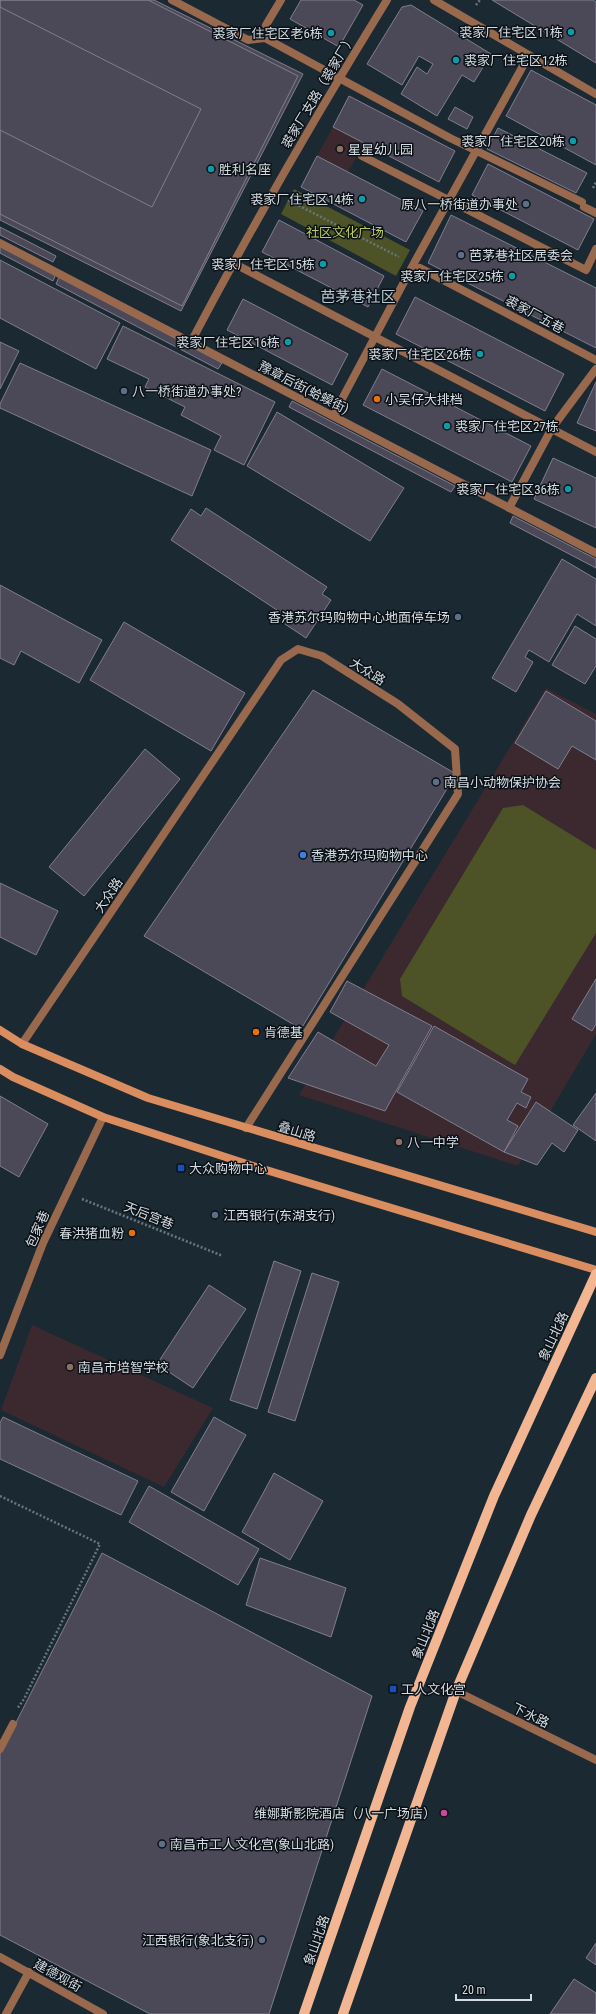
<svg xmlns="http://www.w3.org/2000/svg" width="596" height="2014" viewBox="0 0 596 2014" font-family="'Roboto Condensed','Noto Sans SC',sans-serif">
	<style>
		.education { fill: #3b292f }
		.green { fill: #4d5327 }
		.building { fill: #4b4858; stroke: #817e8f }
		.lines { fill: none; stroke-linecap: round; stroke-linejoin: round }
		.path { stroke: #69757d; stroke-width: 2.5; stroke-dasharray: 2 2; stroke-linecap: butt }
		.lane { stroke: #99694d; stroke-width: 8 }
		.street { stroke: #99694d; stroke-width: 8 }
		.secondary { stroke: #da8d5f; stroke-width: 8 }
		.primary { stroke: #f2b693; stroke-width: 10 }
		.culture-dot { fill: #0f9aa8; stroke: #0b1116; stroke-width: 1.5 }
		.education-dot { fill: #8d6e63; stroke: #0b1116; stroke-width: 1.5 }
		.service-dot { fill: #5c6f8a; stroke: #0b1116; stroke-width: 1.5 }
		.food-dot { fill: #e8710a; stroke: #0b1116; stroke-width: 1.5 }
		.shop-dot { fill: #3f7fe0; stroke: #0b1116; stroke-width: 1.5 }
		.transit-dot { fill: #1a4fb4; stroke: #0b1116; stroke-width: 1.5 }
		.hotel-dot { fill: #d1479c; stroke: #0b1116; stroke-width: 1.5 }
		.labels { text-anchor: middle; stroke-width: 3; stroke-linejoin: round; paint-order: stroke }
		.poi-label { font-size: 13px; fill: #d4dde3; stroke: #0b1116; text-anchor: start }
		.street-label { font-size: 13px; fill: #d4dde3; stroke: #0b1116 }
		.park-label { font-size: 13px; fill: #bdca5d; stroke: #0b1116 }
		.quarter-label { font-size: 15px; fill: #b7c8d6; stroke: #0b1116 }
	</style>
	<rect width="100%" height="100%" fill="#1b2933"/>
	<!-- education -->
	<path class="education" d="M 333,127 L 364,143 L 348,172 L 317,156 Z
		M 546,688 L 596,714 L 596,1034 L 518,1166 L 299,1095 Z
		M 32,1325 L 213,1408 L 164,1487 L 1,1410 Z"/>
	<!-- green -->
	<path class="green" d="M 294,189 L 410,250 L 396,276 L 281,214 Z
		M 523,805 L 596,850 L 596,933 L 515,1065 L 402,996 L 400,979 L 503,808 Z"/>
	<!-- building -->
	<path class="building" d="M 0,0 L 148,0 L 298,76 L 182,306 L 0,214 L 0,130 L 152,207 L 201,109 L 0,7 Z
		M 0,0 L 154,0 L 303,74 L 181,311 L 0,220 Z
		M 301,0 L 354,0 L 363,5 L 339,47 L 290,19 Z
		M 492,0 L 593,0 L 596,2 L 596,63 Z
		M 411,5 L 491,54 L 474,82 L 462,75 L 437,116 L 401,94 L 417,67 L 427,74 L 433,64 L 419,56 L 402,85 L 367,64 L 402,7 Z
		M 531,70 L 596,105 L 596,165 L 506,116 Z
		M 349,96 L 455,151 L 439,182 L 333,127 Z
		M 455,107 L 473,117 L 467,129 L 448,119 Z
		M 498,128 L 587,173 L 576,193 L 487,149 Z
		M 317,156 L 423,211 L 406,242 L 301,187 Z
		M 488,164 L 594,219 L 578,250 L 472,195 Z
		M 451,215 L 596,288 L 596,348 L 428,263 Z
		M 279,220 L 384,276 L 368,307 L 262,252 Z
		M 0,227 L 56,256 L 53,262 L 0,235 Z
		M 0,245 L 56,274 L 53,281 L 0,253 Z
		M 0,260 L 120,323 L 96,369 L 0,318 Z
		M 59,277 L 222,363 L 218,369 L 56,284 Z
		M 415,297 L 564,374 L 545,411 L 396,334 Z
		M 243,299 L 348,354 L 332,385 L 227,330 Z
		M 123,326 L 275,402 L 244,465 L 214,450 L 221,436 L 181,415 L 185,407 L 145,387 L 149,379 L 107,359 Z
		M 0,342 L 19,351 L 0,389 Z
		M 20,363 L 211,450 L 192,496 L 0,408 L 0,404 Z
		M 382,369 L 531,446 L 512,482 L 363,405 Z
		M 596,382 L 596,431 L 577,423 Z
		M 292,401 L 455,486 L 451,492 L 289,407 Z
		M 277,412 L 404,488 L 370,541 L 247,466 Z
		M 553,458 L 596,478 L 596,528 L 534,499 Z
		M 206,508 L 327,587 L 322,594 L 331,600 L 306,638 L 285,624 L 289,618 L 171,540 L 191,509 L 201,516 Z
		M 513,516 L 596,559 L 596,568 L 510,523 Z
		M 562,559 L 596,579 L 596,626 L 577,614 L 549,662 L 529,650 L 525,657 L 533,662 L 516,692 L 492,678 Z
		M 0,585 L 102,640 L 79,683 L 21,651 L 14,665 L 0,658 Z
		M 124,622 L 245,693 L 211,751 L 90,680 Z
		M 575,626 L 596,639 L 596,666 L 585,684 L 552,665 Z
		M 313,690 L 456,774 L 301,1029 L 144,936 Z
		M 546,691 L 596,721 L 596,760 L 572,746 L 558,769 L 515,743 Z
		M 145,749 L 180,779 L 84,896 L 49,867 Z
		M 0,883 L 58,911 L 36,955 L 0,937 Z
		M 596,979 L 596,1024 L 592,1031 L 572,1019 Z
		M 347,981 L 432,1026 L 385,1111 L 288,1078 L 318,1032 L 376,1066 L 389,1045 L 330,1012 Z
		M 434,1026 L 528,1079 L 521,1092 L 531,1097 L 526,1108 L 517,1103 L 507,1120 L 518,1126 L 504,1152 L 397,1092 Z
		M 596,1093 L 596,1141 L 573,1125 Z
		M 0,1096 L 48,1124 L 19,1177 L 0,1166 Z
		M 536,1102 L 578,1130 L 564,1152 L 552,1143 L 537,1165 L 504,1152 Z
		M 274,1261 L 301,1271 L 257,1409 L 230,1400 Z
		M 312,1273 L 339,1282 L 295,1421 L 268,1412 Z
		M 209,1285 L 246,1309 L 193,1388 L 157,1364 Z
		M 3,1417 L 138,1481 L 121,1515 L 0,1459 L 0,1423 Z
		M 214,1417 L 246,1435 L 204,1511 L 171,1492 Z
		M 274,1473 L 323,1501 L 290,1560 L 242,1532 Z
		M 149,1486 L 259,1549 L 238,1585 L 129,1522 Z
		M 102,1553 L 372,1696 L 269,2014 L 150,2014 L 0,1935 L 0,1754 Z
		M 260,1558 L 346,1588 L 331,1637 L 246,1605 Z
		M 596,1943 L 596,1965 L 586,1958 Z
		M 574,1979 L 596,1993 L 596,2014 L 550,2014 Z"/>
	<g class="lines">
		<!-- path -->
		<path class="path" d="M 476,5 L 480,0
			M 593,188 L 596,182
			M 288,200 L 399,257
			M 82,1199 L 223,1256
			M 0,1496 L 100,1544 L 24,1699 L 17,1709"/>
		<!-- lane -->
		<path class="lane" d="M 172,0 L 248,40 L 265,38 L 450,138 L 582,202
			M 434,0 L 596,94
			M 266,25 L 281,0
			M 362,156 L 586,270 L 596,249
			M 584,207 L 596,213
			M 233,263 L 596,452
			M 420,268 L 596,360
			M 191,342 C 252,226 318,112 387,0
			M 333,416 L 413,265 L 529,55
			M 509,508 L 552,428 L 596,369
			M 22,1044 L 281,660 L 298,649 L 322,656 L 398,704 L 455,749 L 458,794 L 246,1128
			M 0,1355 L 43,1243 L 103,1117
			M 456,1691 L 596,1760
			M 0,1749 L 13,1724
			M 6,2014 L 29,1972"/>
		<!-- street -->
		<path class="street" d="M 0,243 L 596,553
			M 0,1957 L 103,2014"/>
		<!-- secondary -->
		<path class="secondary" d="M 0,1030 L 22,1044 L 148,1098 L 596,1232
			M 0,1069 L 13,1077 L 103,1117 L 253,1166 L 596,1270"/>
		<!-- primary -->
		<path class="primary" d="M 304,2014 L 410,1707 L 494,1496 L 596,1274
			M 343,2014 L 456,1691 L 531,1515 L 596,1378"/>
	</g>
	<!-- markers -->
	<g class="culture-dot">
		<circle cx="571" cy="32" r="4"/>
		<circle cx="331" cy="33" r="4"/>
		<circle cx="456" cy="60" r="4"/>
		<circle cx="573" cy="141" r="4"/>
		<circle cx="211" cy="169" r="4"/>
		<circle cx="362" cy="199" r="4"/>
		<circle cx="323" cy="264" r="4"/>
		<circle cx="512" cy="276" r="4"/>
		<circle cx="288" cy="342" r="4"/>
		<circle cx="480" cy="354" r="4"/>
		<circle cx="447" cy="426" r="4"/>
		<circle cx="568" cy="489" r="4"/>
	</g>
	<g class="education-dot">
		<circle cx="340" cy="149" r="4"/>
		<circle cx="399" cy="1142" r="4"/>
		<circle cx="70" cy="1367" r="4"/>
	</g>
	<g class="service-dot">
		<circle cx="526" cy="204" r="4"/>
		<circle cx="461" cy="255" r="4"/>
		<circle cx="124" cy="391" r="4"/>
		<circle cx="458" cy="617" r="4"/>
		<circle cx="436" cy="782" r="4"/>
		<circle cx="215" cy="1215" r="4"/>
		<circle cx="162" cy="1844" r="4"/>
		<circle cx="262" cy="1940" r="4"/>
	</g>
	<g class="food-dot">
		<circle cx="377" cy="399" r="4"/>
		<circle cx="256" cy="1032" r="4"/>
		<circle cx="132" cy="1233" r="4"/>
	</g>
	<circle class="shop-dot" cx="303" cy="855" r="4"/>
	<g class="transit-dot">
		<rect x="177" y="1164" width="8" height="8" rx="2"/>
		<rect x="389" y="1685" width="8" height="8" rx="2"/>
	</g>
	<circle class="hotel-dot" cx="444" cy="1813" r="4"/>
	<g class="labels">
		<!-- poi labels -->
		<g class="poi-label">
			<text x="563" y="37" text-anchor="end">裘家厂住宅区11栋</text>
			<text x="323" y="38" text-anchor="end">裘家厂住宅区老6栋</text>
			<text x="464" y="65">裘家厂住宅区12栋</text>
			<text x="565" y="146" text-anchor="end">裘家厂住宅区20栋</text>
			<text x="348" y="154">星星幼儿园</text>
			<text x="219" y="174">胜利名座</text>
			<text x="354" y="204" text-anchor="end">裘家厂住宅区14栋</text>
			<text x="518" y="209" text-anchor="end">原八一桥街道办事处</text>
			<text x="469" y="260">芭茅巷社区居委会</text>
			<text x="315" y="269" text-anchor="end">裘家厂住宅区15栋</text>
			<text x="504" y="281" text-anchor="end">裘家厂住宅区25栋</text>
			<text x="280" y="347" text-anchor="end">裘家厂住宅区16栋</text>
			<text x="472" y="359" text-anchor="end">裘家厂住宅区26栋</text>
			<text x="132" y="396">八一桥街道办事处?</text>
			<text x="385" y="404">小吴仔大排档</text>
			<text x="455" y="431">裘家厂住宅区27栋</text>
			<text x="560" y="494" text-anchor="end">裘家厂住宅区36栋</text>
			<text x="450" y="622" text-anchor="end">香港苏尔玛购物中心地面停车场</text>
			<text x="444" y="787">南昌小动物保护协会</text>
			<text x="311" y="860">香港苏尔玛购物中心</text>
			<text x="264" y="1037">肯德基</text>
			<text x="407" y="1147">八一中学</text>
			<text x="189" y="1173">大众购物中心</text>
			<text x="223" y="1220">江西银行(东湖支行)</text>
			<text x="124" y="1238" text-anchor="end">春洪猪血粉</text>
			<text x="78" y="1372">南昌市培智学校</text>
			<text x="401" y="1694">工人文化宫</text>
			<text x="436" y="1818" text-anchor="end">维娜斯影院酒店（八一广场店）</text>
			<text x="170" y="1849">南昌市工人文化宫(象山北路)</text>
			<text x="254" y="1945" text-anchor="end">江西银行(象北支行)</text>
		</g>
		<!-- street labels -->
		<g class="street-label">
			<text transform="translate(318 91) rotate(-59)" y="5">裘家厂支路（裘家厂）</text>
			<text transform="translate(535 314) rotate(28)" y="5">裘家厂五巷</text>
			<text transform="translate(304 387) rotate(27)" y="5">豫章后街(蛤蟆街)</text>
			<text transform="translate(368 671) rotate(32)" y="5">大众路</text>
			<text transform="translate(108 895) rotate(-56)" y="5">大众路</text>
			<text transform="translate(297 1131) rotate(17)" y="5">叠山路</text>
			<text transform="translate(149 1215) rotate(22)" y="5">天后宫巷</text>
			<text transform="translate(37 1229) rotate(-66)" y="5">包家巷</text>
			<text transform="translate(553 1336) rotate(-65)" y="5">象山北路</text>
			<text transform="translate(425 1634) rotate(-68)" y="5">象山北路</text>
			<text transform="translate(531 1715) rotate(26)" y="5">下水路</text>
			<text transform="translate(316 1940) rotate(-71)" y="5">象山北路</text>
			<text transform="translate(58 1975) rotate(29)" y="5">建德观街</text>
		</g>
		<!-- park labels -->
		<g class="park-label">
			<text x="345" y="237">社区文化广场</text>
		</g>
		<!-- quarter labels -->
		<g class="quarter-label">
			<text x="358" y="302">芭茅巷社区</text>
		</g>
	</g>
	<!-- scale -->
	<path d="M456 1994v6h75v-6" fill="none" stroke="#d4dde3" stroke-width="2"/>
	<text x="462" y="1994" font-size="12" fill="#d4dde3" stroke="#0b1116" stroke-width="3" paint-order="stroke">20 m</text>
</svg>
